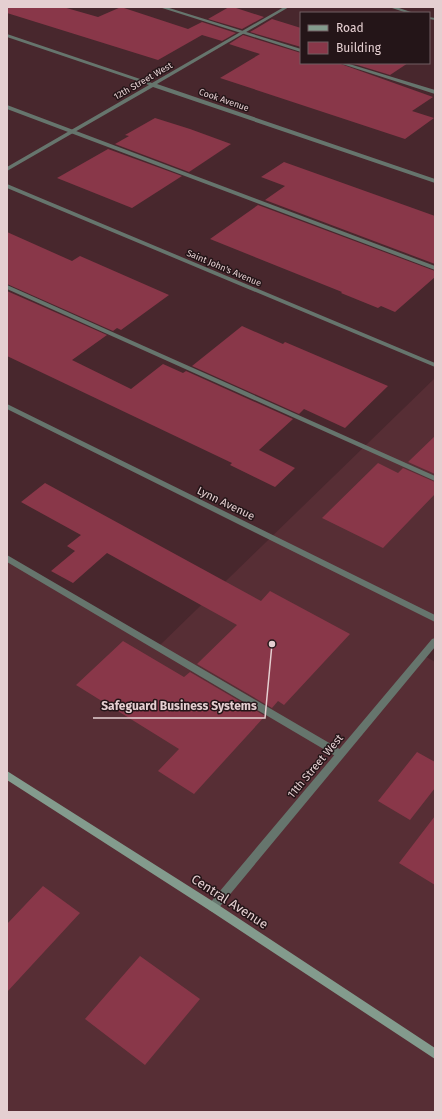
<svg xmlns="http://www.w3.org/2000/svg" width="442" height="1119" viewBox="0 0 442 1119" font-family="'Fira Sans',sans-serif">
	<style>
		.built { fill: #572e35 }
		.building { fill: #893749 }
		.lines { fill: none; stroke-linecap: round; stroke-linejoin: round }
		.lane { fill: #66756d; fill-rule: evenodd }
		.street { fill: #66756d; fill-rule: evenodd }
		.secondary { fill: #839b8d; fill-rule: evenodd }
		.labels { text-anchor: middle; stroke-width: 3; stroke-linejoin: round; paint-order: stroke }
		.far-street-label { font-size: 9px; fill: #e5cfd1; stroke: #241518 }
		.street-label { font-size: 11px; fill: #e5cfd1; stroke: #241518 }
		.near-street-label { font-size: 13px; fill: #e5cfd1; stroke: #241518 }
		.leader { fill: none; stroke: #e5cfd1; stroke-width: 1.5 }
		.callout-dot { fill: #e5cfd1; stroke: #241518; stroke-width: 1.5 }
		.callout-label { font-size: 12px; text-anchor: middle; font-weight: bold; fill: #e5cfd1; stroke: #241518; stroke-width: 3; stroke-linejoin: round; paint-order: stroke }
	</style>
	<rect width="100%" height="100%" fill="#48272d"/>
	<!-- built -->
	<path class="built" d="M 435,378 L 435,641 L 423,655 L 435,662 L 435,1112 L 7,1112 L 7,558 L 158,647 Z"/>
	<!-- building -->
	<path class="building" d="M 7,7 L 63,7 L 98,17 L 121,7 L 188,29 L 202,22 L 236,33 L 222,41 L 202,35 L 158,60 L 7,13 Z
		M 229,7 L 233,7 L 264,17 L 242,29 L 208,19 Z
		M 272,19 L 301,28 L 301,47 L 250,32 Z
		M 243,35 L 301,53 L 301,63 L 338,63 L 433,97 L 412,111 L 434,118 L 405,139 L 220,78 L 260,54 L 229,44 Z
		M 351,63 L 408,63 L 390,75 Z
		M 155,118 L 190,129 L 231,144 L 189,172 L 115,144 L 129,136 L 125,135 Z
		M 108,149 L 182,176 L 132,208 L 57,178 Z
		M 284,162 L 435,216 L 435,264 L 265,200 L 285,186 L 261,177 Z
		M 258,205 L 435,271 L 435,277 L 395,312 L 381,306 L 378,308 L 341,293 L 342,292 L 210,239 Z
		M 7,232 L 72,261 L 80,256 L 169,295 L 121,330 L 117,328 L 113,331 L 7,284 Z
		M 7,291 L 107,335 L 72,360 L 131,389 L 163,364 L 183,373 L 186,371 L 293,419 L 259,450 L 295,468 L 275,487 L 230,465 L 232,463 L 7,356 Z
		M 242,326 L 283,344 L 285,342 L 388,386 L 345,428 L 304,409 L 299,414 L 192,366 Z
		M 435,436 L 435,474 L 408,462 Z
		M 378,463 L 398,473 L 403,468 L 435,482 L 435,494 L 383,548 L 322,518 Z
		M 45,483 L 261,601 L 270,591 L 350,634 L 284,705 L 278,701 L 272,708 L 197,664 L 237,625 L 107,553 L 73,583 L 51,571 L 75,551 L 67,546 L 81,535 L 21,502 Z
		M 123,641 L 184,677 L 190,672 L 265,716 L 194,794 L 158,771 L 179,749 L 76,685 Z
		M 417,752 L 435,762 L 435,788 L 410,820 L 378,801 Z
		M 435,816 L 435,885 L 399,863 Z
		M 43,886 L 80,913 L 7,992 L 7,924 Z
		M 140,956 L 200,999 L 145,1065 L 85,1019 Z"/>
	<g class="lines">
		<!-- lane -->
		<path class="lane" d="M 159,7 L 166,7 L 301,49 L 301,52 Z
			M 339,63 L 346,63 L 435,90 L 435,94 Z
			M 7,105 L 435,266 L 435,270 L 7,109 Z
			M 7,285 L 435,476 L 435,481 L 7,289 Z
			M 7,555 L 343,751 L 345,754 L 343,757 L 340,758 L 337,757 L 7,562 Z"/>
		<!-- street -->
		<path class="street" d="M 284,7 L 289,7 L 157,84 L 435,179 L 435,183 L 153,87 L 7,171 L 7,167 L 149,85 L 7,37 L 7,34 L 152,83 Z
			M 389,7 L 396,7 L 414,13 L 407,13 Z
			M 429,17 L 435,18 L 435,20 L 429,19 Z
			M 7,184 L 435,363 L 435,367 L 7,188 Z
			M 7,404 L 435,615 L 435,622 L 7,409 Z
			M 435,638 L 435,647 L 217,910 L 213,912 L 209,910 L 208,907 L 209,904 L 432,639 Z"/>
		<!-- secondary -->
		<path class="secondary" d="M 7,771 L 217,904 L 435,1048 L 435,1059 L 209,910 L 7,780 Z"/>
	</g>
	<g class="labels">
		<!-- far-street labels -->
		<g class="far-street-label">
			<text transform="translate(143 81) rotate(-30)" y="3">12th Street West</text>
			<text transform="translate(224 100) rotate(19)" y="3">Cook Avenue</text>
			<text transform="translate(224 268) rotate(23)" y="3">Saint John's Avenue</text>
		</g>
		<!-- street labels -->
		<g class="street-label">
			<text transform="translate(226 503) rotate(26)" y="4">Lynn Avenue</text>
			<text transform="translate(315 766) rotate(-50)" y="4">11th Street West</text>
		</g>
		<!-- near-street labels -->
		<g class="near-street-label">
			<text transform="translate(230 901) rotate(33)" y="5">Central Avenue</text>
		</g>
	</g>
	<!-- callouts -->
	<path class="leader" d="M272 644L265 718H93"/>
	<circle class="callout-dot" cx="272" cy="644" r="4"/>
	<g class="callout-label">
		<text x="179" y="710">Safeguard Business Systems</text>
	</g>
	<!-- border -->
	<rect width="442" height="1119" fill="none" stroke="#e5cfd1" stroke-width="16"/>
	<!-- legend -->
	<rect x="300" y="12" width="130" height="52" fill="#241518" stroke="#715f62"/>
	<rect x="308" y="25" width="20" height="6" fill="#839b8d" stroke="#715f62"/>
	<text x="336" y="32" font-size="12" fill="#e5cfd1">Road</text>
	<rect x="308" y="42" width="20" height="12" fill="#893749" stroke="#715f62"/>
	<text x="336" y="52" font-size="12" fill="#e5cfd1">Building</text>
</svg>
